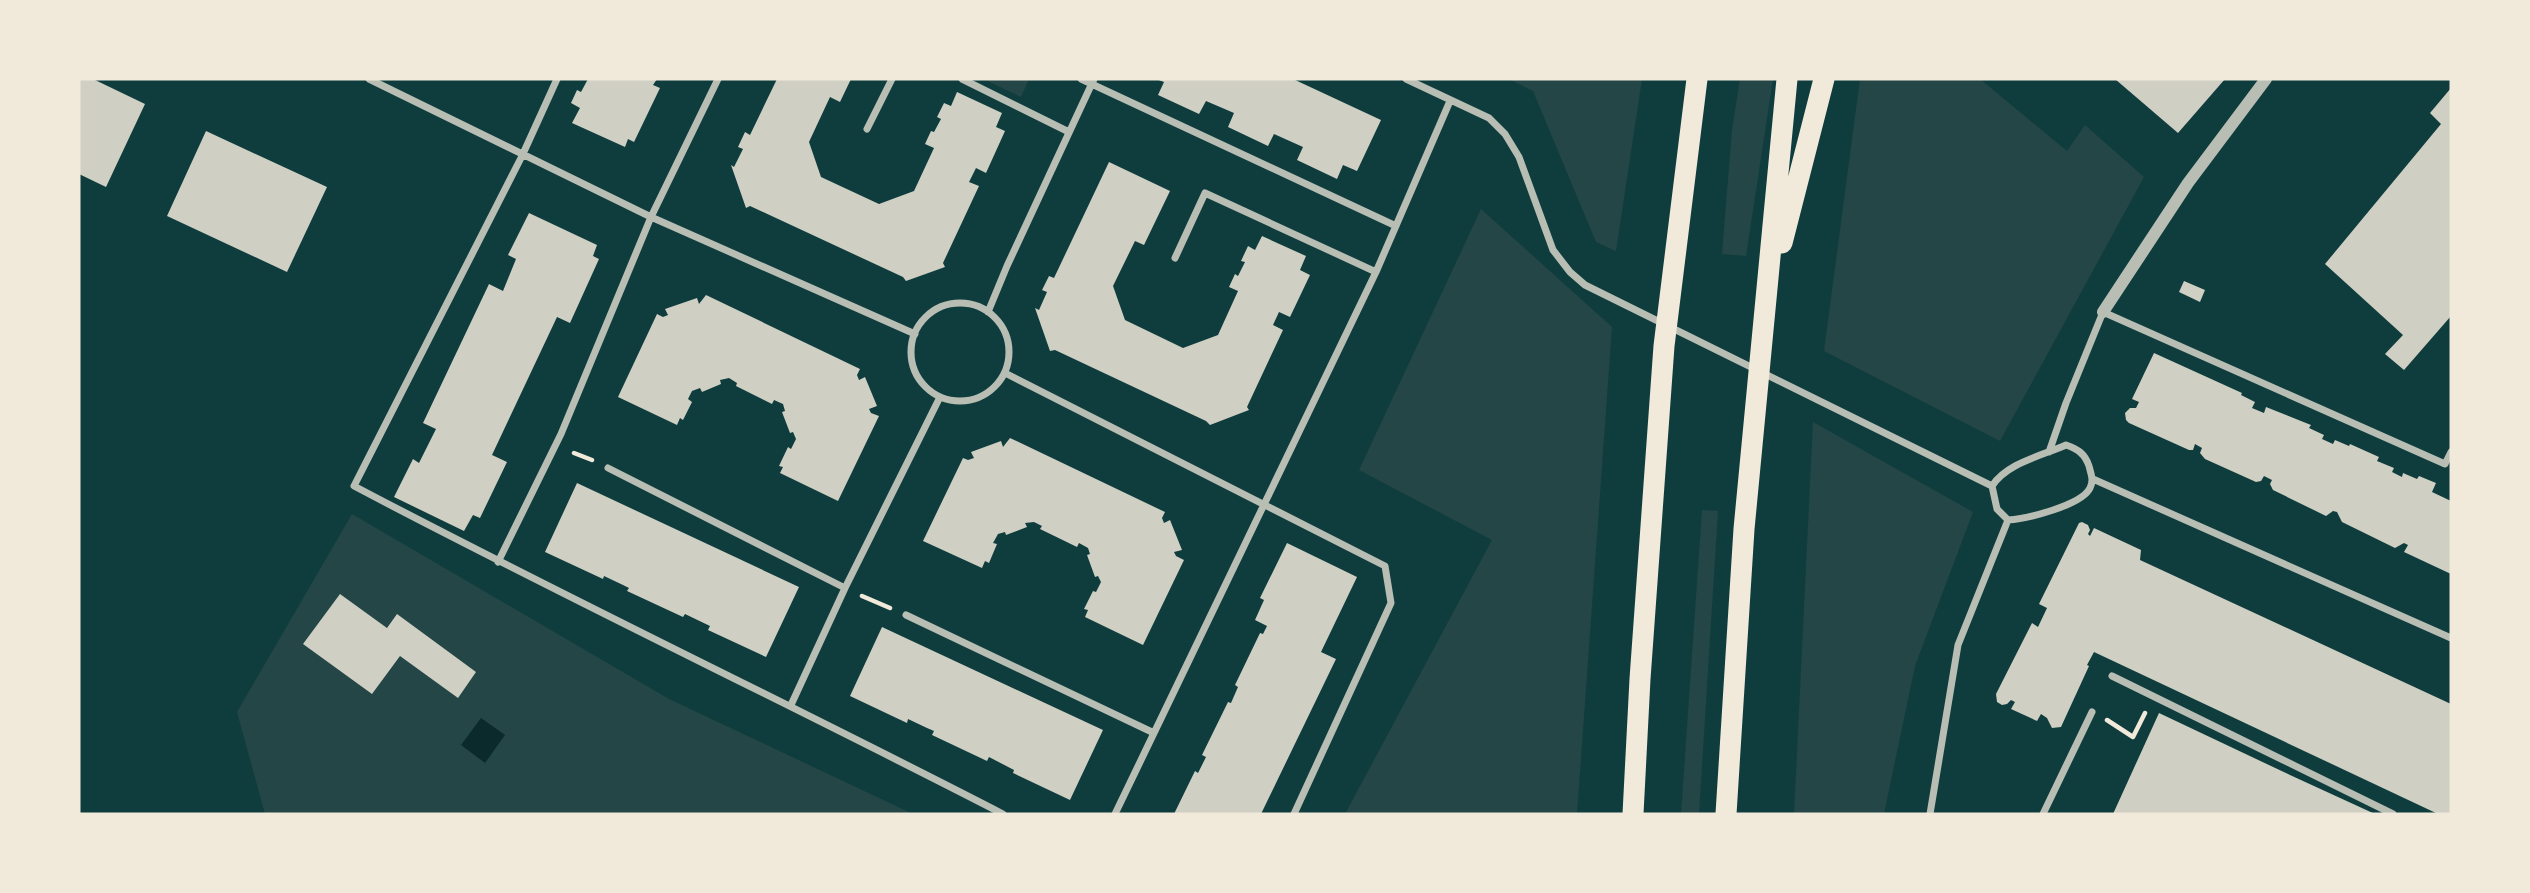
<svg xmlns="http://www.w3.org/2000/svg" width="2530" height="893" viewBox="0 0 2530 893" font-family="Quicksand,sans-serif">
	<style>
		.green { fill: #244646 }
		.water { fill: #0a2a2b }
		.building { fill: #cfcfc3 }
		.lines { fill: none; stroke-linecap: round; stroke-linejoin: round }
		.path { stroke: #f1e9da; stroke-width: 4.5 }
		.minor { stroke: #b8beb3; stroke-width: 7 }
		.tertiary { stroke: #b8beb3; stroke-width: 12 }
		.motorway { stroke: #f1e9da; stroke-width: 21 }
	</style>
	<rect width="100%" height="100%" fill="#0f3d3e"/>
	<!-- green -->
	<path class="green" d="M 983,79 L 1029,79 L 1021,97 Z
		M 1509,79 L 1642,79 L 1616,251 L 1596,242 L 1533,91 Z
		M 1740,79 L 1773,79 L 1746,256 L 1722,254 L 1732,130 Z
		M 1860,79 L 1980,79 L 2067,151 L 2085,125 L 2144,177 L 2000,441 L 1824,351 Z
		M 1481,209 L 1612,327 L 1577,814 L 1345,814 L 1492,540 L 1359,470 Z
		M 1813,422 L 1973,512 L 1915,666 L 1884,814 L 1794,814 Z
		M 1702,510 L 1718,511 L 1699,814 L 1681,814 Z
		M 352,514 L 669,699 L 913,814 L 265,814 L 237,712 Z"/>
	<!-- water -->
	<path class="water" d="M 481,718 L 505,735 L 485,763 L 461,745 Z"/>
	<!-- building -->
	<path class="building" d="M 79,79 L 93,79 L 145,104 L 106,187 L 79,174 Z
		M 588,79 L 657,79 L 653,85 L 660,88 L 634,142 L 628,139 L 625,147 L 572,123 L 580,108 L 571,103 L 577,90 L 581,92 Z
		M 777,79 L 851,79 L 840,102 L 830,97 L 809,142 L 821,177 L 879,204 L 914,191 L 934,148 L 925,144 L 931,131 L 934,132 L 941,119 L 937,117 L 944,103 L 951,106 L 957,92 L 1002,113 L 996,127 L 1005,131 L 986,173 L 976,168 L 969,182 L 979,186 L 943,263 L 945,267 L 906,281 L 903,277 L 750,206 L 746,208 L 731,165 L 734,167 L 743,149 L 738,147 L 745,132 L 750,135 Z
		M 1156,79 L 1293,79 L 1381,120 L 1357,171 L 1343,165 L 1337,179 L 1297,160 L 1303,147 L 1274,134 L 1268,146 L 1228,127 L 1234,113 L 1206,101 L 1199,114 L 1158,95 L 1164,82 Z
		M 2115,79 L 2225,79 L 2178,133 Z
		M 2451,88 L 2451,316 L 2404,370 L 2385,354 L 2403,335 L 2325,264 L 2441,124 L 2430,113 Z
		M 206,131 L 327,187 L 287,272 L 167,216 Z
		M 1109,162 L 1170,191 L 1144,245 L 1135,241 L 1113,286 L 1125,320 L 1183,348 L 1218,335 L 1238,291 L 1229,287 L 1235,274 L 1238,276 L 1245,262 L 1241,261 L 1248,246 L 1255,250 L 1262,236 L 1306,256 L 1300,270 L 1310,275 L 1290,317 L 1279,312 L 1273,325 L 1283,330 L 1247,407 L 1249,410 L 1210,425 L 1206,421 L 1055,350 L 1050,351 L 1035,308 L 1039,310 L 1047,292 L 1042,290 L 1049,276 L 1054,278 Z
		M 529,213 L 597,245 L 593,256 L 599,259 L 570,323 L 557,317 L 492,455 L 507,462 L 480,518 L 473,515 L 464,531 L 394,497 L 413,459 L 419,463 L 436,429 L 423,423 L 489,284 L 503,291 L 516,259 L 508,255 Z
		M 2184,281 L 2205,290 L 2200,302 L 2179,292 Z
		M 706,295 L 860,369 L 857,375 L 859,380 L 865,377 L 877,406 L 869,409 L 871,413 L 879,416 L 838,501 L 780,473 L 783,467 L 779,466 L 788,447 L 791,449 L 796,439 L 793,432 L 790,433 L 782,412 L 785,411 L 783,404 L 774,400 L 772,404 L 736,386 L 737,383 L 729,378 L 720,380 L 721,384 L 702,392 L 700,388 L 692,391 L 688,399 L 692,402 L 683,420 L 680,418 L 677,425 L 618,397 L 657,314 L 663,317 L 668,315 L 665,309 L 697,298 L 699,304 Z
		M 2154,353 L 2242,393 L 2241,395 L 2255,402 L 2252,408 L 2264,413 L 2266,407 L 2311,425 L 2309,428 L 2324,435 L 2322,439 L 2333,444 L 2335,440 L 2349,446 L 2350,444 L 2379,457 L 2377,461 L 2394,468 L 2392,472 L 2402,477 L 2403,473 L 2417,479 L 2419,476 L 2436,483 L 2432,492 L 2451,501 L 2451,574 L 2404,552 L 2408,545 L 2404,543 L 2395,548 L 2342,522 L 2337,512 L 2333,511 L 2326,516 L 2273,490 L 2270,484 L 2272,480 L 2264,476 L 2261,481 L 2256,482 L 2205,459 L 2200,453 L 2202,448 L 2195,444 L 2193,450 L 2189,450 L 2129,423 L 2126,420 L 2125,413 L 2130,408 L 2136,408 L 2139,402 L 2132,399 Z
		M 1010,438 L 1165,512 L 1162,518 L 1164,523 L 1170,520 L 1182,550 L 1174,552 L 1176,556 L 1184,560 L 1143,645 L 1085,617 L 1088,610 L 1084,609 L 1093,591 L 1096,592 L 1101,582 L 1098,576 L 1095,577 L 1087,555 L 1090,554 L 1088,548 L 1079,543 L 1077,547 L 1040,529 L 1042,526 L 1034,522 L 1025,523 L 1027,527 L 1006,535 L 1005,532 L 998,534 L 993,543 L 997,544 L 989,563 L 985,561 L 982,568 L 923,541 L 963,458 L 968,460 L 974,458 L 971,452 L 1001,441 L 1003,447 Z
		M 577,483 L 799,587 L 766,657 L 708,630 L 710,626 L 685,614 L 683,617 L 627,591 L 629,588 L 623,585 L 604,576 L 603,579 L 545,552 Z
		M 2082,522 L 2088,525 L 2090,530 L 2088,534 L 2090,536 L 2094,528 L 2141,550 L 2140,560 L 2451,704 L 2451,814 L 2438,814 L 2094,652 L 2087,665 L 2089,666 L 2061,727 L 2052,728 L 2047,718 L 2041,714 L 2037,721 L 2011,709 L 2015,702 L 2011,700 L 2007,704 L 2002,705 L 1997,702 L 1996,694 L 2032,623 L 2038,627 L 2047,608 L 2039,604 L 2079,523 Z
		M 1287,543 L 1357,577 L 1321,652 L 1336,659 L 1261,814 L 1174,814 L 1195,771 L 1198,773 L 1206,757 L 1202,755 L 1228,702 L 1231,703 L 1238,687 L 1235,685 L 1260,633 L 1263,634 L 1267,626 L 1255,620 L 1264,600 L 1260,598 Z
		M 340,594 L 387,628 L 397,614 L 476,672 L 458,698 L 400,656 L 372,694 L 303,644 Z
		M 882,627 L 1103,730 L 1070,800 L 1013,773 L 1014,770 L 989,757 L 987,761 L 932,735 L 934,731 L 927,728 L 908,719 L 907,723 L 850,696 Z
		M 2159,713 L 2290,775 L 2375,814 L 2113,814 Z"/>
	<g class="lines">
		<!-- path -->
		<path class="path" d="M 574,453 L 592,460
			M 862,596 L 890,608
			M 2107,720 L 2133,737 L 2145,713"/>
		<!-- minor -->
		<path class="minor" d="M 369,79 L 651,217 L 915,334
			M 557,79 L 522,156 L 354,486 C 568,599 788,703 1003,814
			M 962,79 L 1069,132
			M 1081,79 L 1396,226
			M 1406,79 L 1489,118 L 1505,134 L 1519,157 L 1553,250 L 1570,272 L 1585,285 L 1992,486
			M 867,129 L 892,79
			M 1175,258 L 1205,193 L 1376,272
			M911 352a49 49 0 1 1 98 0a49 49 0 1 1-98 0Z
			M 988,312 L 1007,266 L 1094,79
			M 1005,373 L 1385,566 L 1391,603 L 1294,814
			M 2066,445 C 2078,449 2085,454 2089,466 C 2091,474 2094,480 2090,488 C 2082,505 2027,519 2008,520 L 1997,509 L 1992,486 C 2007,463 2041,456 2066,445 Z
			M 2049,452 L 2066,403 L 2103,312 L 2445,464 L 2451,452
			M 608,468 L 845,588
			M 2093,479 L 2451,638
			M 498,562 L 561,434 L 651,217 L 718,79
			M 906,615 L 1154,733
			M 2112,676 L 2393,814
			M 791,705 L 845,588 L 940,397
			M 1115,814 L 1376,272 L 1450,101
			M 1930,814 L 1958,645 L 2008,520
			M 2043,814 L 2092,712"/>
		<!-- tertiary -->
		<path class="tertiary" d="M 2103,312 L 2188,183 L 2266,79"/>
		<!-- motorway -->
		<path class="motorway" d="M 1782,243 L 1824,79
			M 1633,814 L 1640,679 L 1664,346 L 1697,79
			M 1726,814 L 1744,529 L 1787,79"/>
	</g>
	<!-- border -->
	<rect width="2530" height="893" fill="none" stroke="#f1e9da" stroke-width="161"/>
</svg>
